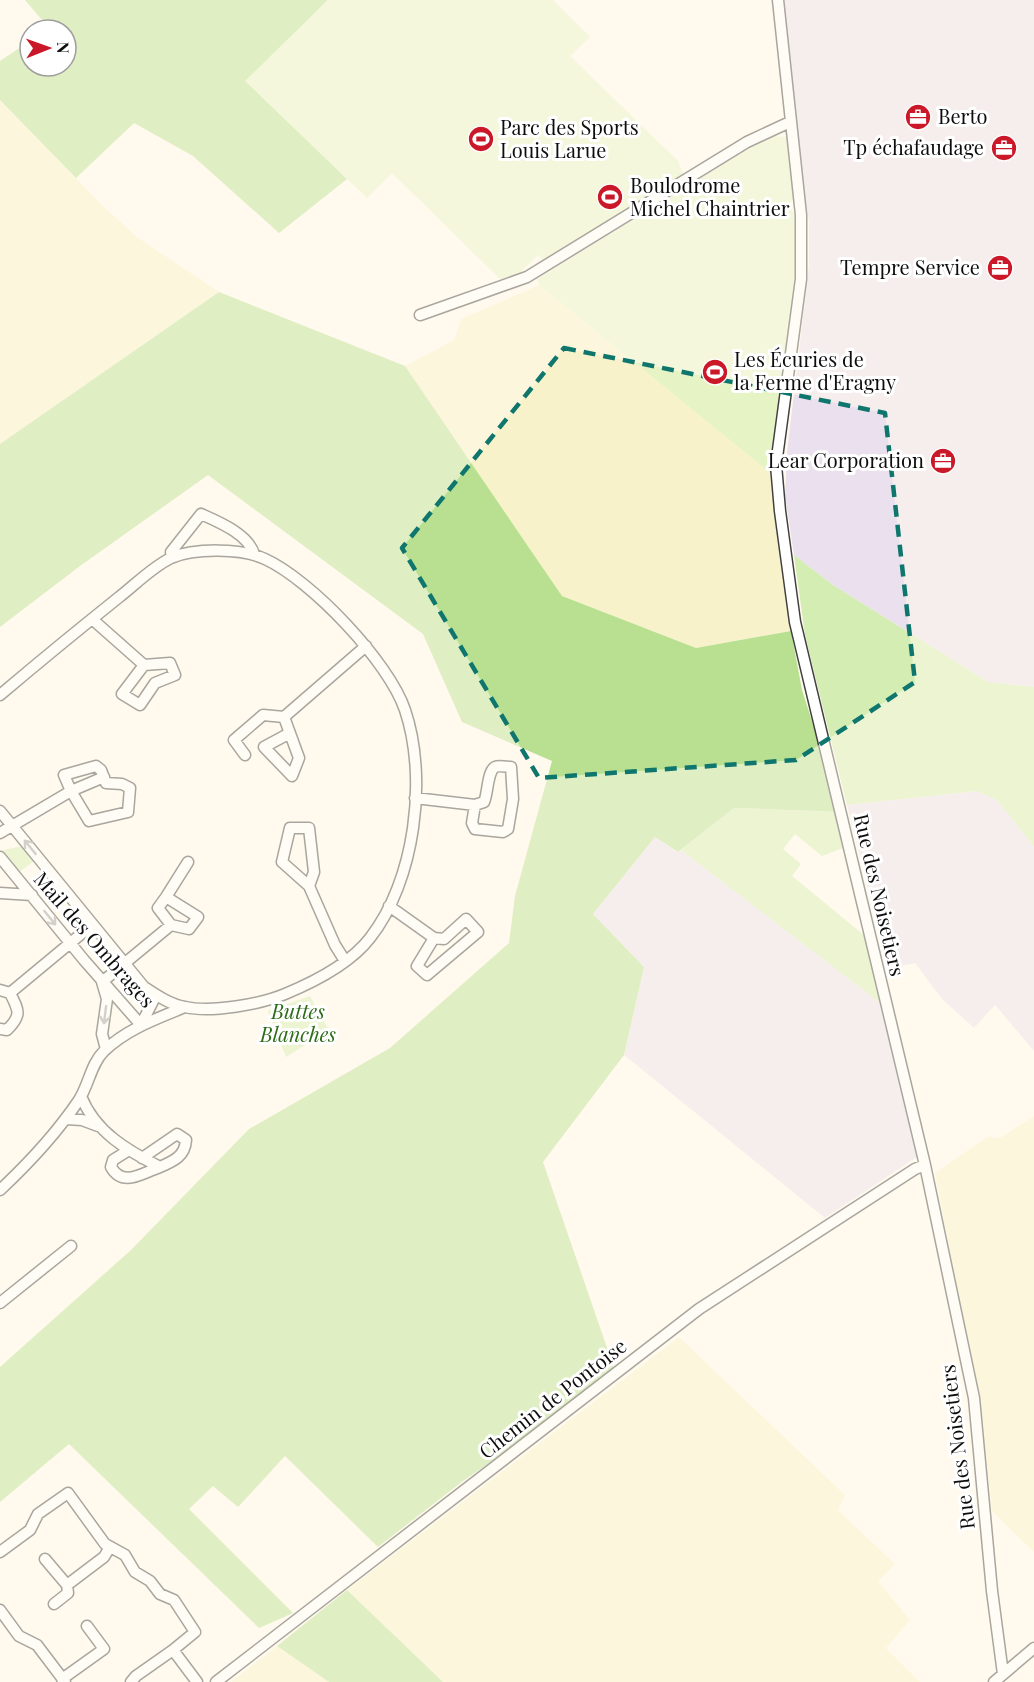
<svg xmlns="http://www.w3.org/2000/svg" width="1034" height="1682" viewBox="0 0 1034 1682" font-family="'Playfair Display',serif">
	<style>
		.industrial { fill: #ebe0ed }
		.farmland { fill: #f8f2ca }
		.green { fill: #d4edb2 }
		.forest { fill: #b8e090 }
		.pitch { fill: #e6f4c5 }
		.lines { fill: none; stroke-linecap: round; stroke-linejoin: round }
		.street-casing { stroke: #404040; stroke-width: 13 }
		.street { stroke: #fff; stroke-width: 10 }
		.oneway { stroke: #9e9e9e }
		.marked { fill: none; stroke: #0f766e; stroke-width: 4.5; stroke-dasharray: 12 8; stroke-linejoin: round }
		.labels { text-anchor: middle; stroke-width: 6; stroke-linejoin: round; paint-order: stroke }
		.poi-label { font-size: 20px; fill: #0d0d0d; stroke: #fff; text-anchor: start }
		.street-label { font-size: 20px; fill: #0d0d0d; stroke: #fff }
		.park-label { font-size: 20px; font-style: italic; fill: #2c6b17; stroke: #fff }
	</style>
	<rect width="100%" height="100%" fill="#fffaed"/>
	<!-- industrial -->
	<path class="industrial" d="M 782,0 L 1034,0 L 1034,687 L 988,682 L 833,585 L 794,555 L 785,495 L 787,452 L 809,266 L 809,221 L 805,199 Z
		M 977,791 L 997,800 L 1034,847 L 1034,1051 L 995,1005 L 974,1028 L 942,999 L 915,963 L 888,969 L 847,805 Z
		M 655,837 L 677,852 L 681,850 L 883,1005 L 917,1157 L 825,1218 L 624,1055 L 644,967 L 593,914 Z"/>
	<!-- farmland -->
	<path class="farmland" d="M 0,100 L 102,205 L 137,237 L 219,292 L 0,444 Z
		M 539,285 L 770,473 L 791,631 L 696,648 L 562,596 L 405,366 L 454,340 L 461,319 Z
		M 1034,1116 L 1034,1552 L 992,1511 L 981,1410 L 935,1173 L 987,1137 L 1000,1138 Z
		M 679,1337 L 845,1495 L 838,1510 L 895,1564 L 878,1581 L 910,1620 L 886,1648 L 920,1682 L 443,1682 L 347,1590 Z
		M 277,1646 L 329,1682 L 231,1682 Z"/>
	<!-- green -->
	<path class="green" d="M 794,555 L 833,585 L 988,682 L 1034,687 L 1034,847 L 997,800 L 977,791 L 847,805 L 805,635 Z
		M 734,808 L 835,812 L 843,848 L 822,856 L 795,834 L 783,849 L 801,864 L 792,876 L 865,936 L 883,1005 L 681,850 Z
		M 22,846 L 34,861 L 18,873 L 0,851 Z
		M 310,996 L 329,1030 L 286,1057 L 268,1011 Z"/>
	<!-- forest -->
	<path class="forest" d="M 25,0 L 328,0 L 246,81 L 347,179 L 279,233 L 193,156 L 134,123 L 76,178 L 0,100 L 0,61 L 30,41 L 30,66 L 66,66 L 66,30 L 47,30 L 49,28 Z
		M 219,292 L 405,366 L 562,596 L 696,648 L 791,631 L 802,690 L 841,812 L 734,808 L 678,852 L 655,837 L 593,914 L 644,967 L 624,1055 L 543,1162 L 616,1374 L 463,1481 L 378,1547 L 285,1456 L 238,1507 L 213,1486 L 189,1509 L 293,1613 L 259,1628 L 69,1444 L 0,1502 L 0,1367 L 131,1250 L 249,1129 L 390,1048 L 509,943 L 515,896 L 552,761 L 462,722 L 423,634 L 208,475 L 80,566 L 0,627 L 0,444 Z
		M 347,1590 L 443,1682 L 329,1682 L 277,1646 Z"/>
	<!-- pitch -->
	<path class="pitch" d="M 328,0 L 553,0 L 590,37 L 570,56 L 678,161 L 684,176 L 545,262 L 538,255 L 512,280 L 502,281 L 392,173 L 367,198 L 245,81 Z
		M 769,136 L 786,137 L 793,199 L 788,205 L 795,215 L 798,276 L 770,473 L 539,285 L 537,279 Z"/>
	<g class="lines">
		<!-- street casing -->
		<g class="street-casing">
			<path id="street" d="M 778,0 L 801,215 L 801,279 L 776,465 L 780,511 L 795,622 L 925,1165 L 974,1398 L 992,1591 L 1003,1674
				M 420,315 L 527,277 L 747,142 L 790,122
				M 172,557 L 171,552 L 201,514 C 219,522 248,534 254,554
				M 92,619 L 144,665 L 170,663 L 175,675 L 155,683 L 140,705 L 122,694 L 144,665
				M 0,695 C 39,662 78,630 118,598 C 135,585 152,567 171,558 C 194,548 242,548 265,559 C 311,580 389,662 405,710 C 428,778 415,881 370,938 C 350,964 314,982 285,994 C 261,1004 212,1013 185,1007 C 171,1005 156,995 144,987 L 0,811
				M 284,717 L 299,758 L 292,776 L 264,747 L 290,733
				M 284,717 L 366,646
				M 245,755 L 234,740 L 263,715 L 284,717
				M 96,766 L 101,770 L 106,783 L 122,784 L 130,788 L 128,812 L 89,821 L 71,791 L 64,775 Z
				M 415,798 L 475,805 L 484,802 C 488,794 487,772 495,767 C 499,765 507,767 511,767 L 513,799 L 508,829 L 503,832 L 475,829 L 472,823 L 475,805
				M 0,833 L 71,791 L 104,777
				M 0,857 L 84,960 L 141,1025 L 156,995
				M 309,886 L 314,872 L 309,828 L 290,828 L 282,862 L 309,886 L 335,945 L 345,961
				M 0,893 L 32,895
				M 166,897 L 198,917 L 189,929 L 171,925 L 158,908 Z
				M 166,897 L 188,862
				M 389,906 L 434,938 L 444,939 L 466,919 L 478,932 L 427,975 L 417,966 L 434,938
				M 0,990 L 10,993 C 19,1011 22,1015 7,1030 L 0,1029
				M 10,993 L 92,925
				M 106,1049 L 102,1034 L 107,999 L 102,982 L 171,925
				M 81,1096 C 95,1132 128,1151 160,1167 C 174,1161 185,1156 186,1140 L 177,1134 L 142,1158
				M 66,1119 L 82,1120 L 98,1126
				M 129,1150 L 113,1160 L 111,1167 C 123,1188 142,1173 160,1167
				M 0,1190 C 30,1162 56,1134 79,1100 C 89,1084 91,1064 104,1051 C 127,1029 156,1019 185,1007
				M 0,1303 L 71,1246
				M 0,1552 L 30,1530 L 38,1514 L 68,1493 L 105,1544 L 125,1555 L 135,1572 L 150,1581 L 160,1594 L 174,1600 L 195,1632 L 173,1650 L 197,1682
				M 45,1559 L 67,1585 L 104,1557 L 110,1547
				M 54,1604 L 68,1593 L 67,1585
				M 0,1610 L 19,1636 L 37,1645 L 65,1682
				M 62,1679 L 104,1649 L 87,1626
				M 131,1682 L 136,1676 L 173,1650
				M 216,1682 L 699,1309 L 915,1169 L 925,1165
				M 994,1682 L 1034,1648"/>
		</g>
		<!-- street -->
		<use href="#street" class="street"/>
	</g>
	<!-- one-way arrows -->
	<defs><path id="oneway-shaft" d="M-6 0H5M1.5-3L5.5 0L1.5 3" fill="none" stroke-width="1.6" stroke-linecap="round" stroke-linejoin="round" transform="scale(1.5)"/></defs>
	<g class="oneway">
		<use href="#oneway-shaft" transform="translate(30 847) rotate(-129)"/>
		<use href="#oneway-shaft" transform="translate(50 918) rotate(51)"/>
		<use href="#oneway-shaft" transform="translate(105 1015) rotate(97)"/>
	</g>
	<!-- marked area -->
	<path d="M0 0H1034V1682H0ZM 564,348 L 885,413 L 915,682 L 796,760 L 539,778 L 402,548 Z" fill="#fffaed" fill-opacity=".55" fill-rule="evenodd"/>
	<path class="marked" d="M 564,348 L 885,413 L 915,682 L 796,760 L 539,778 L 402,548 Z"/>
	<!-- icons -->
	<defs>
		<g id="office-disc" transform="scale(1.35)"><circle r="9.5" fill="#ca1829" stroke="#fff"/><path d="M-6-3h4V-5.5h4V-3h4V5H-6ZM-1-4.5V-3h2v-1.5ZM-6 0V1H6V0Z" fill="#fff"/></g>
		<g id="stadium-disc" transform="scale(1.35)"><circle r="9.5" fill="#ca1829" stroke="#fff"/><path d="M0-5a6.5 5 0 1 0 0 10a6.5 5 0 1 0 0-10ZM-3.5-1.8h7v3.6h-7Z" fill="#fff"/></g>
	</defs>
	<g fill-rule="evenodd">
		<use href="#office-disc" x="918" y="117"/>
		<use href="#stadium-disc" x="481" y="139"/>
		<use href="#office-disc" x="1004" y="148"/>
		<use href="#stadium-disc" x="610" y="197"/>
		<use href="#office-disc" x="1000" y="268"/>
		<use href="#stadium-disc" x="715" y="372"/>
		<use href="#office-disc" x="943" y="461"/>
	</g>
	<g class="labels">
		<!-- poi labels -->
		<g class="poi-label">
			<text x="938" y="124">Berto</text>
			<text x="500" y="135">Parc des Sports<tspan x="500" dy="23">Louis Larue</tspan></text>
			<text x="984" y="155" text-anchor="end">Tp échafaudage</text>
			<text x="630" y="193">Boulodrome<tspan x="630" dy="23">Michel Chaintrier</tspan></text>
			<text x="980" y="275" text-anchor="end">Tempre Service</text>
			<text x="734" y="367">Les Écuries de<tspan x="734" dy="23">la Ferme d'Eragny</tspan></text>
			<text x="924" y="468" text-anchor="end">Lear Corporation</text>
		</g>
		<!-- street labels -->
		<g class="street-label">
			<text transform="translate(879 895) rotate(77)" y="7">Rue des Noisetiers</text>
			<text transform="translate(94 940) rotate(49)" y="7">Mail des Ombrages</text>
			<text transform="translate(553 1399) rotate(-38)" y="7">Chemin de Pontoise</text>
			<text transform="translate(958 1447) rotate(-97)" y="7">Rue des Noisetiers</text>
		</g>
		<!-- park labels -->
		<g class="park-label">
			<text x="298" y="1019">Buttes<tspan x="298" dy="23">Blanches</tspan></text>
		</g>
	</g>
	<!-- north arrow -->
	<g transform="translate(48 48) rotate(89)"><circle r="28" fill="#ffffff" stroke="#9e9e9e" stroke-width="1.5"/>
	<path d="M0-4.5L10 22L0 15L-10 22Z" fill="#ca1829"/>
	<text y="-9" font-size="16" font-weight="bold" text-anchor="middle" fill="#0d0d0d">N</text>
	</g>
</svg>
